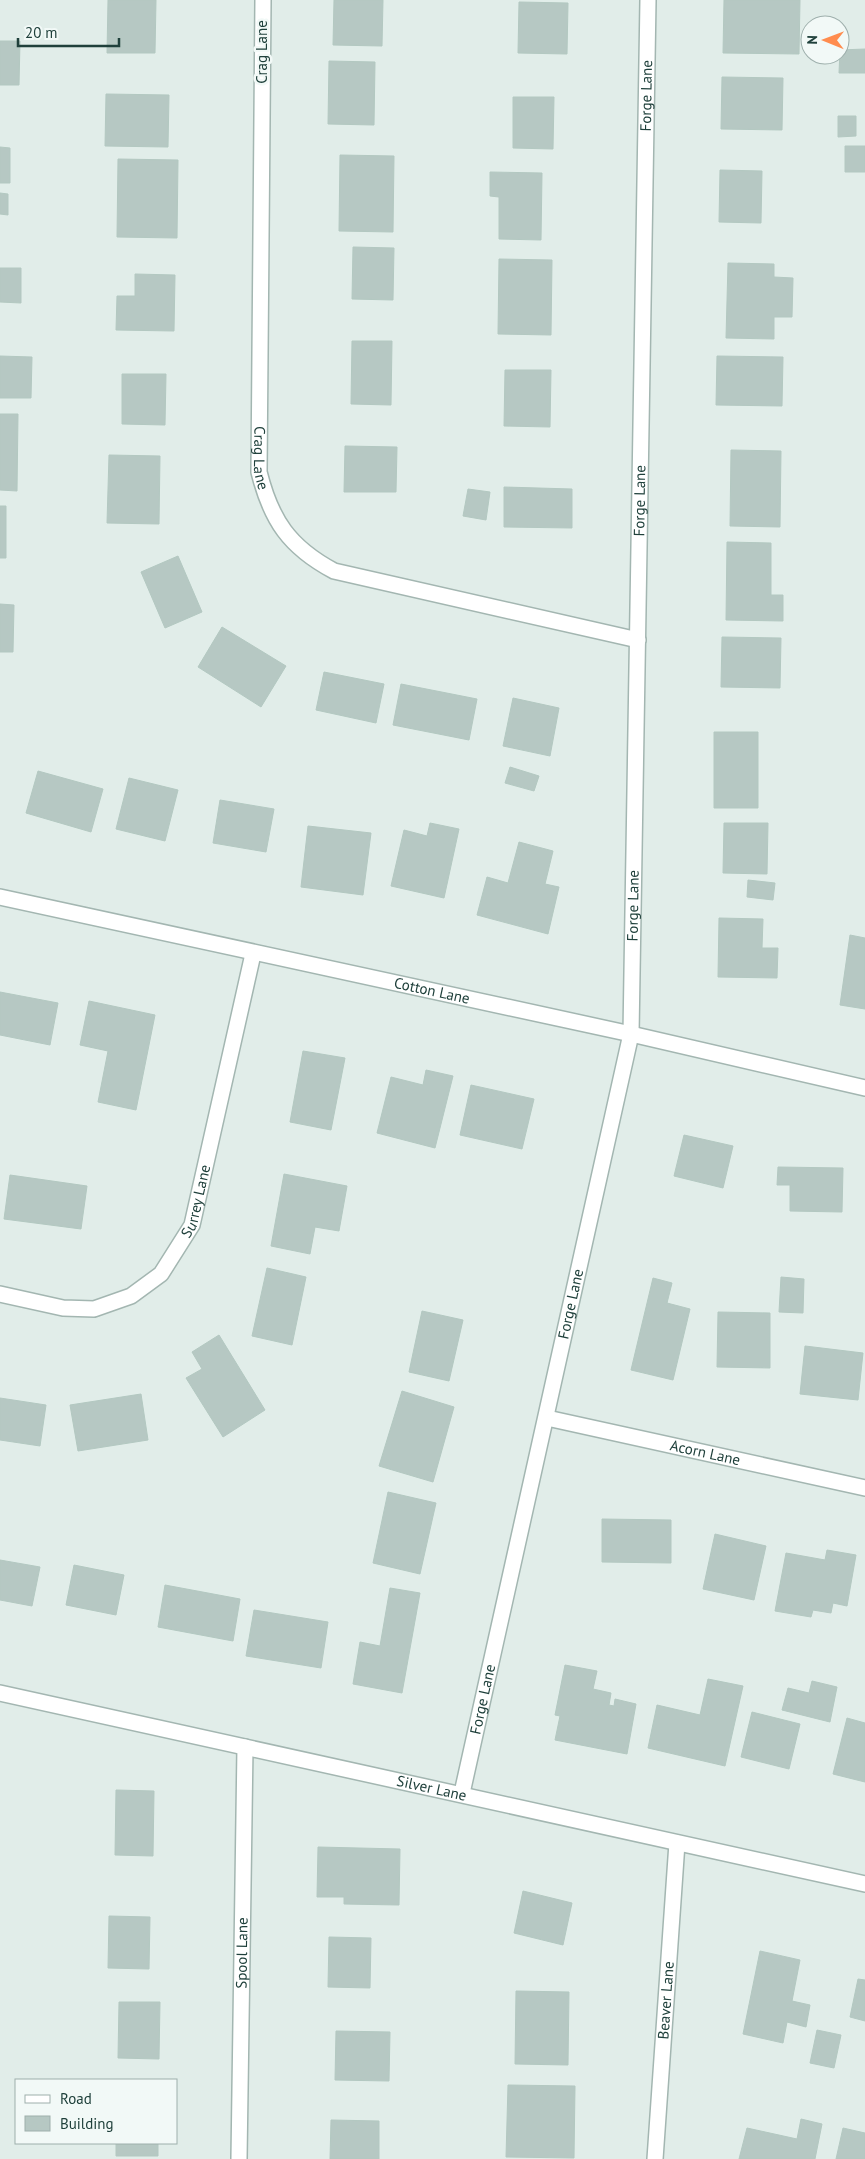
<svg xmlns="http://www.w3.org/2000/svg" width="865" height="2159" viewBox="0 0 865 2159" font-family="'PT Sans',sans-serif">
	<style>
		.building { fill: #b6c8c3; stroke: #b3c8c1 }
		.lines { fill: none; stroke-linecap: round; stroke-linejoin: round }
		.minor-casing { stroke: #a3b6b1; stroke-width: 18 }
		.minor { stroke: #fff; stroke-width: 15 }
		.labels { text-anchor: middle; stroke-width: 5; stroke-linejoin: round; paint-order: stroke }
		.street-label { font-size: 15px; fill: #1f403b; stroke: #f2f9f7 }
	</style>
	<rect width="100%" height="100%" fill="#e1ede9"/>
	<!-- building -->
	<path class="building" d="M 108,0 L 156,0 L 155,53 L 107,53 Z
		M 334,0 L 383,0 L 382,46 L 333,45 Z
		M 724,0 L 800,0 L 799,54 L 723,53 Z
		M 519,2 L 568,3 L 567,54 L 518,53 Z
		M 0,41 L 20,41 L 19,85 L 0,85 Z
		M 865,49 L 865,73 L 839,73 L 840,50 Z
		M 329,61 L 375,62 L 374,125 L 328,124 Z
		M 722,77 L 783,78 L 782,130 L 721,129 Z
		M 106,94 L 169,95 L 168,147 L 105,146 Z
		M 513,97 L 554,97 L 553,149 L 513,148 Z
		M 838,116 L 856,116 L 856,136 L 838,137 Z
		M 845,146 L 865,146 L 865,172 L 845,172 Z
		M 0,147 L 10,148 L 10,183 L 0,183 Z
		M 340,155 L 394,156 L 393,232 L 339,231 Z
		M 118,159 L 178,160 L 177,238 L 117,237 Z
		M 720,170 L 762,171 L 761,223 L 719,222 Z
		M 490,172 L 542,173 L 541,240 L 499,239 L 499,197 L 490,196 Z
		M 0,193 L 8,194 L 8,215 L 0,214 Z
		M 353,247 L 394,248 L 393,300 L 352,299 Z
		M 499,259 L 552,260 L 551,335 L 498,334 Z
		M 728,263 L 774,264 L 774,277 L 793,278 L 792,317 L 774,317 L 774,339 L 726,338 Z
		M 0,268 L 21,268 L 21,303 L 0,302 Z
		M 135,274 L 175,275 L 174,331 L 116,330 L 117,296 L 135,296 Z
		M 352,341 L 392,341 L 391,405 L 351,404 Z
		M 0,356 L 32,357 L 31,398 L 0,398 Z
		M 717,356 L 783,357 L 782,406 L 716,405 Z
		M 505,370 L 551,370 L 550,427 L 504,426 Z
		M 122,374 L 166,374 L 165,425 L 122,424 Z
		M 0,414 L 18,414 L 17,491 L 0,490 Z
		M 345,446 L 397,447 L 396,492 L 344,492 Z
		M 731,450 L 781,451 L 780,527 L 730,526 Z
		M 109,455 L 160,456 L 159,524 L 107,523 Z
		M 504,487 L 572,489 L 572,528 L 504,527 Z
		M 468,489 L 490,492 L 486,520 L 463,516 Z
		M 0,506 L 6,506 L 6,558 L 0,558 Z
		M 727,542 L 771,543 L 771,595 L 783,595 L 783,621 L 726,620 Z
		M 178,556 L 202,612 L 165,628 L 141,572 Z
		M 0,604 L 14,605 L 13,652 L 0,652 Z
		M 222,627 L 286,666 L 261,707 L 198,667 Z
		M 722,637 L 781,638 L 780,688 L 721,687 Z
		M 324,672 L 384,684 L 376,723 L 316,710 Z
		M 401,684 L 477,699 L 469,740 L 393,725 Z
		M 513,698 L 559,708 L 550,756 L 503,746 Z
		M 714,732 L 758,732 L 758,808 L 714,808 Z
		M 510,767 L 539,776 L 534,791 L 505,783 Z
		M 38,771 L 103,789 L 91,832 L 26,813 Z
		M 129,778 L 178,790 L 165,841 L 116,829 Z
		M 220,800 L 274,809 L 266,852 L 213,843 Z
		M 430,823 L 459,829 L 444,898 L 391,886 L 404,830 L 427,836 Z
		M 724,823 L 768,823 L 767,874 L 723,873 Z
		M 308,826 L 371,833 L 363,895 L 301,887 Z
		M 519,842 L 553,851 L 545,884 L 559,887 L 548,934 L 477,915 L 487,877 L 508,883 Z
		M 748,880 L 775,883 L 773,900 L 747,897 Z
		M 719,918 L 763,919 L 762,948 L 778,948 L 777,978 L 718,977 Z
		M 850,935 L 865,938 L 865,1009 L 840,1005 Z
		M 0,992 L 58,1003 L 50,1045 L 0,1035 Z
		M 89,1001 L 155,1015 L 136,1110 L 98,1102 L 108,1051 L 80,1045 Z
		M 303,1051 L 345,1058 L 331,1130 L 290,1122 Z
		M 426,1070 L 453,1076 L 435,1148 L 377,1133 L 391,1077 L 423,1085 Z
		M 471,1085 L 534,1099 L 522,1149 L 460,1135 Z
		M 684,1135 L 733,1146 L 723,1188 L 674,1176 Z
		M 778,1167 L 843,1168 L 842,1212 L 790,1211 L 790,1185 L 777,1185 Z
		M 284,1174 L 347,1186 L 339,1231 L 315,1227 L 310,1254 L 271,1246 Z
		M 10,1175 L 87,1186 L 81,1229 L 4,1219 Z
		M 267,1268 L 306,1277 L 292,1345 L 252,1336 Z
		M 781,1277 L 804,1279 L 803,1313 L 779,1312 Z
		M 653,1278 L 672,1283 L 667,1303 L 690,1309 L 673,1380 L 631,1370 Z
		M 422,1311 L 463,1320 L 449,1381 L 409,1372 Z
		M 718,1312 L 770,1313 L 770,1368 L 717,1367 Z
		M 219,1335 L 265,1410 L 223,1437 L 186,1378 L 202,1369 L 192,1352 Z
		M 805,1346 L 863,1353 L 858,1400 L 800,1394 Z
		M 402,1391 L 454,1407 L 433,1482 L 379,1466 Z
		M 141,1394 L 148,1440 L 78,1451 L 70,1405 Z
		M 0,1398 L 46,1405 L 40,1446 L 0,1440 Z
		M 388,1492 L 436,1503 L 420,1574 L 373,1563 Z
		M 602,1519 L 671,1520 L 671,1563 L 602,1562 Z
		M 715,1534 L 766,1546 L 754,1600 L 703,1589 Z
		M 827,1550 L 856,1555 L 847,1606 L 833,1603 L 831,1613 L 813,1610 L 811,1617 L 775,1611 L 786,1553 L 825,1560 Z
		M 0,1560 L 40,1567 L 32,1606 L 0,1600 Z
		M 74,1565 L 124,1575 L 116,1615 L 66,1605 Z
		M 165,1585 L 240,1599 L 233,1641 L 158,1627 Z
		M 390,1588 L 420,1593 L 402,1693 L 353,1684 L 360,1642 L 380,1646 Z
		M 254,1610 L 328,1622 L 321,1668 L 246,1656 Z
		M 565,1665 L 597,1671 L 593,1689 L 611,1693 L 609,1705 L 614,1706 L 615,1699 L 636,1704 L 627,1754 L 555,1740 L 560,1716 L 555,1715 Z
		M 708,1679 L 743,1686 L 725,1766 L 648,1748 L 657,1705 L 700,1715 Z
		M 812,1681 L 837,1687 L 830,1722 L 782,1710 L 788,1688 L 809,1693 Z
		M 752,1712 L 800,1724 L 789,1769 L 741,1757 Z
		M 847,1718 L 865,1723 L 865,1782 L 833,1774 Z
		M 116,1790 L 154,1791 L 153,1856 L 115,1855 Z
		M 318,1847 L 400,1849 L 399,1905 L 344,1904 L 344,1897 L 317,1897 Z
		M 523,1891 L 572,1903 L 563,1945 L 514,1933 Z
		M 109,1916 L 150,1917 L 149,1969 L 108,1968 Z
		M 329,1937 L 371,1938 L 370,1988 L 328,1987 Z
		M 760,1951 L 800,1960 L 792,2001 L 810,2005 L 806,2027 L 787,2022 L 783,2043 L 743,2034 Z
		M 858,1979 L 865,1980 L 865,2021 L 850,2017 Z
		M 516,1991 L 569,1992 L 568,2065 L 515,2064 Z
		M 119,2002 L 160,2002 L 159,2059 L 118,2058 Z
		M 817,2030 L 841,2035 L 834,2068 L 810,2063 Z
		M 336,2031 L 390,2032 L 389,2081 L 335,2080 Z
		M 508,2085 L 575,2086 L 574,2158 L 506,2157 Z
		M 801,2119 L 822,2124 L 815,2159 L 739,2159 L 747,2128 L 797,2139 Z
		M 331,2120 L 379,2121 L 379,2159 L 330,2159 Z
		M 843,2128 L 865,2133 L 865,2159 L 836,2159 Z
		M 116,2143 L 158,2143 L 158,2156 L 116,2156 Z"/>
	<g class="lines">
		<!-- minor casing -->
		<g class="minor-casing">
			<g id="minor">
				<path id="s1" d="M 263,0 L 259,472 C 271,520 289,547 334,571 L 638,640"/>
				<path id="s2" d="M 0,897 L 631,1034 L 865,1088"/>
				<path id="s3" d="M 0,1294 L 63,1308 L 94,1309 L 131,1296 L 161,1274 L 192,1225 L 253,954"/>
				<path id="s4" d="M 547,1418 L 865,1488"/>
				<path id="s5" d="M 0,1693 L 865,1884"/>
				<path id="s6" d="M 462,1793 L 631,1034 L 648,0"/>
				<path id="s7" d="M 239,2159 L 245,1747"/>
				<path id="s8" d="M 655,2159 L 677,1843"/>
			</g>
		</g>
		<!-- minor -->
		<use href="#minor" class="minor"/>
	</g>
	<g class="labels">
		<!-- street labels -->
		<g class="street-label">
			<text transform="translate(262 52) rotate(-90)" y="5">Crag Lane</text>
			<text dy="5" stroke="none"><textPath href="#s6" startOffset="1716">Forge Lane</textPath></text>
			<text dy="5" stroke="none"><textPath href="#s1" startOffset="458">Crag Lane</textPath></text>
			<text dy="5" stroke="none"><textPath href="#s6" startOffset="1311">Forge Lane</textPath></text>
			<text dy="5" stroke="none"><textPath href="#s6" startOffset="906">Forge Lane</textPath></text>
			<text dy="5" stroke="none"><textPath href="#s2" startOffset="442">Cotton Lane</textPath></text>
			<text dy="5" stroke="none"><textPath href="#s3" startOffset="254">Surrey Lane</textPath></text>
			<text dy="5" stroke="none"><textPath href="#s6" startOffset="501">Forge Lane</textPath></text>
			<text dy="5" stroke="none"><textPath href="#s4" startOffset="162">Acorn Lane</textPath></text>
			<text dy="5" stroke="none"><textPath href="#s6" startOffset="96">Forge Lane</textPath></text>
			<text dy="5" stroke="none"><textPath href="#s5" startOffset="442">Silver Lane</textPath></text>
			<text dy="5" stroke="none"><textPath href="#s7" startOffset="206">Spool Lane</textPath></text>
			<text dy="5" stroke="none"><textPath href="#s8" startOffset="159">Beaver Lane</textPath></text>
		</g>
	</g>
	<!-- legend -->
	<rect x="15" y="2079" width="162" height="65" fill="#f2f9f7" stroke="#9eafac"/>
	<rect x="25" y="2095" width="25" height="8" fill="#ffffff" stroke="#9eafac"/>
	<text x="60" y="2104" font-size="15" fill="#1f403b">Road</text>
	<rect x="25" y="2116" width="25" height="15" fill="#b6c8c3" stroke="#9eafac"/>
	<text x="60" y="2129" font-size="15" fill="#1f403b">Building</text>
	<!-- north arrow -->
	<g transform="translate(825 40) rotate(271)"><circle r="24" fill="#f2f9f7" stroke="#9eafac"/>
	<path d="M0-4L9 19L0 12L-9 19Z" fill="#ff8c4e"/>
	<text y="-8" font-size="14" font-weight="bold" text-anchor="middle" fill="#1f403b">N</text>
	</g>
	<!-- scale -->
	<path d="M18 38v8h101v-8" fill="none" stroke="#1f403b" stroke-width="2.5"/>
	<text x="25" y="38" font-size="15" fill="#1f403b" stroke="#f2f9f7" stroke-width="4" paint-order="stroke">20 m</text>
</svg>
